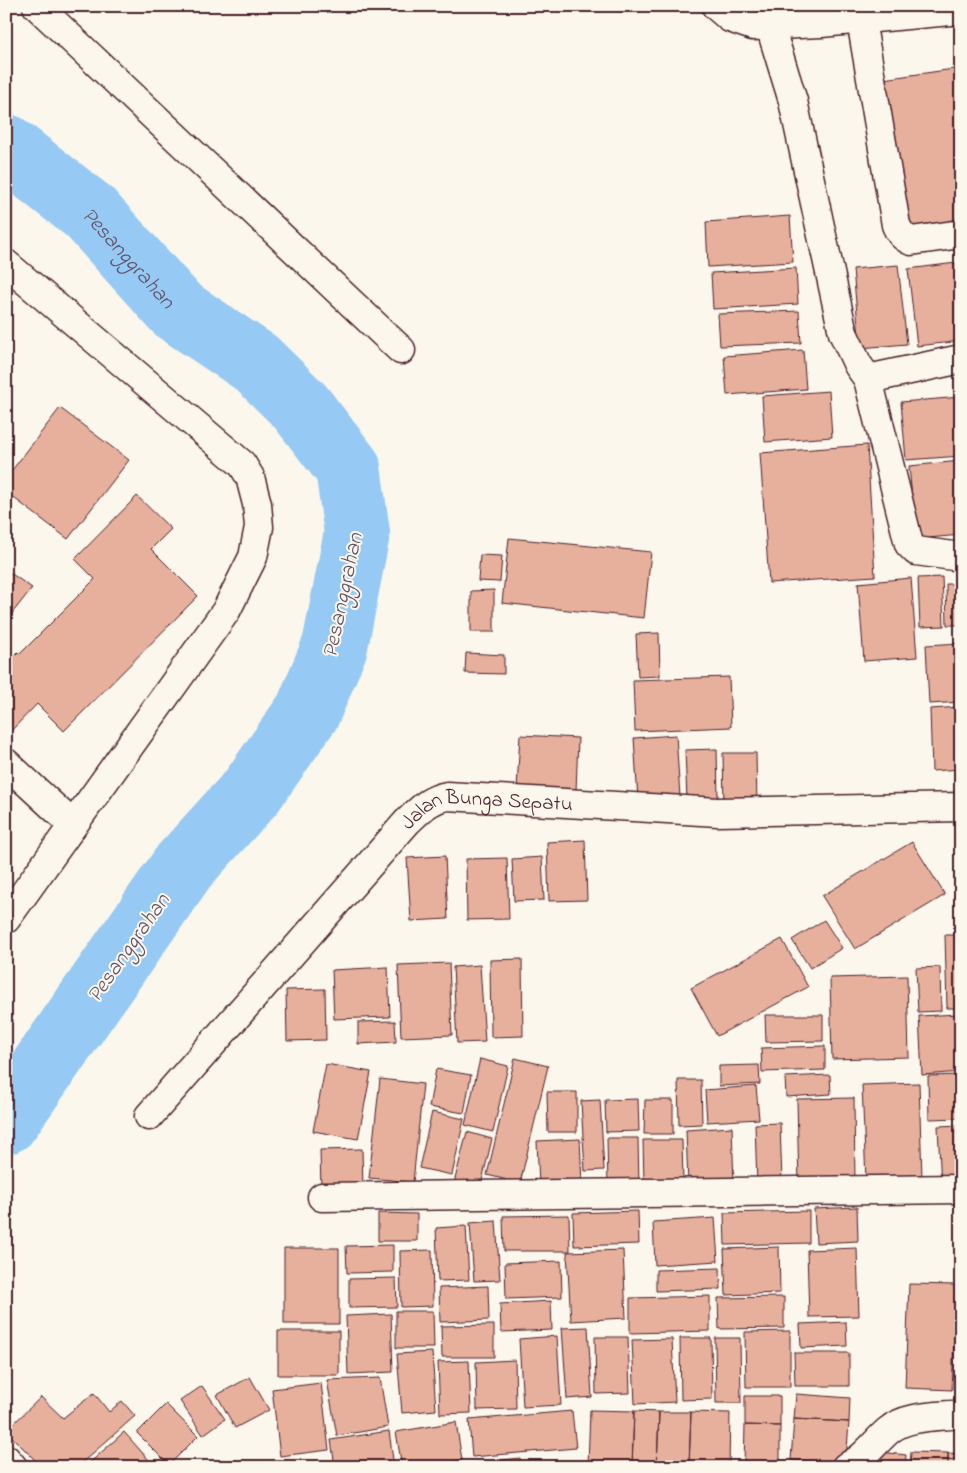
<svg xmlns="http://www.w3.org/2000/svg" width="967" height="1473" viewBox="0 0 967 1473" font-family="'Indie Flower',sans-serif">
	<style>
		.lines { fill: none; stroke-linecap: round; stroke-linejoin: round }
		.river { stroke: #96c9f3; stroke-width: 66 }
		.building { fill: #e7b09c; stroke: #4a1f2b }
		.minor-casing { stroke: #4a1f2b; stroke-width: 31 }
		.minor { stroke: #fbf7ec; stroke-width: 28 }
		.labels { text-anchor: middle; stroke-width: 4; stroke-linejoin: round; paint-order: stroke }
		.street-label { font-size: 21px; fill: #4a1f2b; stroke: #fbf7ec }
		.water-label { font-size: 22px; font-style: italic; fill: #615267; stroke: #fbf7ec }
	</style>
	<rect width="100%" height="100%" fill="#fbf7ec"/>
	<filter id="ink" filterUnits="userSpaceOnUse"><feTurbulence type="fractalNoise" baseFrequency=".02" numOctaves="2"/><feDisplacementMap in="SourceGraphic" scale="10" xChannelSelector="R" yChannelSelector="G"/><feConvolveMatrix kernelMatrix="1 2 1 2 8 2 1 2 1" color-interpolation-filters="sRGB"/></filter>
	<g filter="url(#ink)">
		<g class="lines">
			<!-- river -->
			<path class="river" id="s1" d="M 6,147 L 89,212 L 177,310 L 256,363 L 300,406 L 348,468 L 357,533 L 335,646 L 308,711 L 252,791 L 184,866 L 6,1121"/>
		</g>
		<!-- building -->
		<path class="building" d="M 961,68 L 961,222 L 904,230 L 883,79 Z
			M 790,216 L 793,262 L 708,267 L 706,222 Z
			M 956,263 L 961,301 L 961,341 L 917,346 L 908,269 Z
			M 898,265 L 907,344 L 860,348 L 853,269 Z
			M 796,268 L 798,304 L 713,309 L 711,273 Z
			M 799,311 L 801,343 L 720,346 L 718,314 Z
			M 803,350 L 806,389 L 727,395 L 724,356 Z
			M 829,391 L 832,437 L 765,442 L 762,396 Z
			M 961,397 L 961,456 L 906,460 L 901,402 Z
			M 60,408 L 129,460 L 68,539 L 6,492 L 6,478 Z
			M 867,445 L 875,576 L 769,583 L 760,453 Z
			M 961,461 L 961,535 L 916,539 L 909,466 Z
			M 137,496 L 171,529 L 151,549 L 198,596 L 64,731 L 37,704 L 6,736 L 6,664 L 18,652 L 20,654 L 95,579 L 75,559 Z
			M 509,538 L 651,552 L 644,618 L 502,603 Z
			M 480,555 L 502,556 L 500,582 L 478,581 Z
			M 6,570 L 32,588 L 6,621 Z
			M 942,577 L 944,626 L 920,627 L 918,578 Z
			M 911,578 L 917,657 L 864,661 L 858,583 Z
			M 946,584 L 961,584 L 961,625 L 947,625 Z
			M 494,590 L 494,632 L 471,632 L 471,591 Z
			M 659,633 L 660,676 L 638,677 L 636,634 Z
			M 961,643 L 961,702 L 929,704 L 926,645 Z
			M 466,653 L 504,655 L 504,674 L 465,673 Z
			M 729,677 L 731,727 L 635,731 L 633,680 Z
			M 961,707 L 961,769 L 932,771 L 930,709 Z
			M 520,735 L 578,738 L 576,792 L 517,789 Z
			M 676,735 L 680,797 L 638,800 L 634,738 Z
			M 717,749 L 718,799 L 687,800 L 685,750 Z
			M 723,753 L 756,753 L 757,808 L 724,808 Z
			M 585,840 L 587,900 L 549,901 L 547,842 Z
			M 912,842 L 945,895 L 855,949 L 822,896 Z
			M 445,856 L 448,919 L 411,921 L 407,858 Z
			M 542,857 L 544,900 L 514,901 L 512,859 Z
			M 507,858 L 509,919 L 467,920 L 466,859 Z
			M 824,920 L 842,948 L 810,968 L 792,940 Z
			M 945,935 L 961,935 L 961,1008 L 947,1008 Z
			M 782,939 L 808,987 L 717,1036 L 691,988 Z
			M 522,959 L 523,1036 L 491,1037 L 490,960 Z
			M 449,963 L 452,1035 L 401,1037 L 398,965 Z
			M 480,965 L 485,1042 L 457,1043 L 453,967 Z
			M 388,967 L 390,1017 L 334,1019 L 332,970 Z
			M 940,967 L 941,1011 L 918,1012 L 916,968 Z
			M 907,976 L 909,1057 L 832,1059 L 830,978 Z
			M 325,989 L 326,1040 L 287,1041 L 286,990 Z
			M 959,1014 L 961,1072 L 922,1075 L 919,1016 Z
			M 765,1015 L 823,1015 L 823,1041 L 766,1042 Z
			M 395,1021 L 396,1042 L 358,1044 L 358,1022 Z
			M 825,1046 L 825,1070 L 762,1072 L 761,1048 Z
			M 515,1058 L 548,1066 L 520,1183 L 487,1175 Z
			M 480,1059 L 508,1066 L 493,1132 L 465,1125 Z
			M 326,1064 L 371,1072 L 358,1139 L 313,1131 Z
			M 759,1065 L 760,1084 L 719,1086 L 719,1066 Z
			M 436,1069 L 471,1075 L 464,1113 L 429,1107 Z
			M 830,1075 L 831,1094 L 786,1097 L 785,1077 Z
			M 961,1075 L 961,1118 L 929,1119 L 928,1076 Z
			M 380,1079 L 423,1084 L 413,1182 L 369,1178 Z
			M 678,1080 L 701,1080 L 702,1124 L 679,1125 Z
			M 919,1083 L 922,1178 L 866,1180 L 862,1085 Z
			M 756,1086 L 759,1119 L 707,1122 L 705,1090 Z
			M 547,1092 L 577,1092 L 577,1132 L 548,1132 Z
			M 854,1098 L 855,1184 L 799,1185 L 797,1099 Z
			M 638,1099 L 639,1131 L 606,1132 L 605,1100 Z
			M 600,1100 L 604,1170 L 585,1171 L 581,1101 Z
			M 645,1100 L 673,1100 L 673,1134 L 644,1134 Z
			M 432,1112 L 464,1119 L 452,1175 L 419,1168 Z
			M 780,1123 L 782,1183 L 757,1184 L 755,1124 Z
			M 961,1125 L 961,1185 L 941,1186 L 938,1126 Z
			M 732,1127 L 734,1184 L 688,1185 L 686,1130 Z
			M 467,1132 L 492,1139 L 480,1189 L 454,1183 Z
			M 607,1138 L 638,1138 L 639,1187 L 608,1188 Z
			M 580,1139 L 582,1184 L 539,1185 L 537,1141 Z
			M 643,1140 L 682,1140 L 683,1183 L 644,1183 Z
			M 362,1149 L 363,1190 L 321,1191 L 320,1150 Z
			M 857,1207 L 858,1241 L 816,1243 L 814,1209 Z
			M 638,1211 L 639,1244 L 574,1246 L 573,1213 Z
			M 809,1211 L 809,1243 L 725,1245 L 724,1213 Z
			M 378,1213 L 417,1214 L 417,1241 L 378,1241 Z
			M 569,1215 L 570,1251 L 504,1251 L 503,1216 Z
			M 715,1218 L 718,1261 L 655,1265 L 653,1222 Z
			M 496,1221 L 500,1280 L 474,1281 L 470,1223 Z
			M 466,1226 L 469,1280 L 438,1281 L 436,1228 Z
			M 393,1245 L 393,1272 L 347,1273 L 346,1246 Z
			M 779,1247 L 780,1293 L 726,1295 L 724,1249 Z
			M 284,1248 L 339,1248 L 339,1324 L 284,1324 Z
			M 857,1248 L 859,1316 L 809,1317 L 807,1250 Z
			M 432,1250 L 433,1306 L 401,1307 L 400,1251 Z
			M 623,1250 L 626,1318 L 571,1321 L 567,1252 Z
			M 561,1261 L 562,1297 L 506,1299 L 505,1263 Z
			M 720,1268 L 721,1289 L 656,1291 L 656,1270 Z
			M 396,1278 L 397,1307 L 349,1308 L 349,1279 Z
			M 909,1284 L 956,1285 L 952,1390 L 905,1388 Z
			M 488,1286 L 489,1320 L 440,1322 L 439,1288 Z
			M 710,1296 L 710,1331 L 630,1333 L 630,1298 Z
			M 784,1297 L 784,1328 L 719,1329 L 718,1298 Z
			M 551,1301 L 552,1330 L 501,1332 L 500,1304 Z
			M 396,1311 L 433,1311 L 434,1348 L 396,1348 Z
			M 391,1314 L 393,1372 L 348,1374 L 346,1316 Z
			M 846,1322 L 847,1346 L 801,1348 L 800,1324 Z
			M 494,1325 L 494,1357 L 442,1357 L 441,1326 Z
			M 588,1327 L 592,1397 L 567,1399 L 562,1328 Z
			M 278,1331 L 339,1331 L 339,1375 L 278,1375 Z
			M 790,1331 L 790,1387 L 746,1387 L 745,1332 Z
			M 557,1336 L 561,1405 L 523,1407 L 519,1339 Z
			M 595,1337 L 628,1337 L 630,1393 L 596,1394 Z
			M 680,1338 L 711,1338 L 712,1399 L 681,1400 Z
			M 715,1338 L 740,1338 L 741,1403 L 716,1403 Z
			M 672,1339 L 675,1402 L 635,1404 L 632,1340 Z
			M 432,1352 L 436,1410 L 402,1413 L 397,1354 Z
			M 794,1353 L 849,1353 L 849,1386 L 795,1386 Z
			M 515,1360 L 516,1409 L 477,1410 L 476,1362 Z
			M 469,1361 L 471,1413 L 440,1414 L 438,1362 Z
			M 250,1377 L 269,1410 L 235,1428 L 217,1395 Z
			M 380,1378 L 388,1427 L 337,1436 L 327,1380 Z
			M 321,1383 L 329,1450 L 280,1456 L 272,1389 Z
			M 202,1386 L 225,1419 L 203,1435 L 180,1401 Z
			M 94,1393 L 109,1412 L 122,1401 L 135,1416 L 77,1467 L 42,1467 L 6,1431 L 41,1397 L 63,1418 Z
			M 796,1394 L 850,1398 L 849,1422 L 794,1419 Z
			M 745,1396 L 780,1396 L 780,1426 L 745,1425 Z
			M 166,1404 L 198,1436 L 169,1465 L 137,1433 Z
			M 590,1410 L 634,1411 L 632,1467 L 588,1465 Z
			M 572,1411 L 576,1448 L 472,1457 L 469,1420 Z
			M 634,1411 L 659,1412 L 657,1467 L 632,1467 Z
			M 659,1412 L 691,1412 L 689,1467 L 657,1467 Z
			M 691,1412 L 730,1413 L 729,1467 L 689,1467 Z
			M 794,1419 L 849,1422 L 846,1463 L 791,1460 Z
			M 456,1422 L 462,1460 L 416,1467 L 402,1467 L 396,1432 Z
			M 745,1425 L 780,1426 L 780,1467 L 744,1466 Z
			M 389,1431 L 394,1467 L 335,1467 L 331,1440 Z
			M 124,1432 L 155,1467 L 85,1467 Z
			M 880,1452 L 906,1455 L 905,1467 L 879,1467 Z
			M 911,1452 L 948,1453 L 948,1467 L 910,1467 Z
			M 948,1453 L 961,1454 L 961,1467 L 948,1467 Z
			M 520,1458 L 521,1467 L 443,1467 Z"/>
		<g class="lines">
			<!-- minor casing -->
			<g class="minor-casing">
				<g id="minor">
					<path d="M 37,6 L 401,350"/>
					<path d="M 716,6 L 730,18 L 753,26 L 821,23 L 961,10"/>
					<path d="M 861,20 L 896,225 C 900,234 903,237 911,241 L 961,234"/>
					<path d="M 770,26 L 793,101 L 843,333 L 858,365 L 868,379 L 909,544 L 916,551 L 961,557"/>
					<path d="M 6,264 L 242,464 L 250,477 L 257,504 L 259,527 L 253,557 L 226,611 L 6,919"/>
					<path d="M 868,379 L 961,359"/>
					<path d="M 6,763 L 72,824"/>
					<path id="s2" d="M 149,1116 L 407,822 C 420,810 429,799 447,796 L 718,812 L 961,807"/>
					<path d="M 322,1197 L 961,1189"/>
					<path d="M 6,1459 L 13,1467"/>
					<path d="M 846,1467 C 864,1459 874,1443 888,1431 C 906,1415 938,1417 961,1414"/>
				</g>
			</g>
			<!-- minor -->
			<use href="#minor" class="minor"/>
		</g>
	</g>
	<g class="labels">
		<!-- street labels -->
		<g class="street-label">
			<text dy="7" stroke="none"><textPath href="#s2" startOffset="476">Jalan Bunga Sepatu</textPath></text>
		</g>
		<!-- water labels -->
		<g class="water-label">
			<text dy="8" stroke="none"><textPath href="#s1" startOffset="166">Pesanggrahan</textPath></text>
			<text transform="translate(341 595) rotate(-78)" y="8">Pesanggrahan</text>
			<text transform="translate(127 947) rotate(-55)" y="8">Pesanggrahan</text>
		</g>
	</g>
	<!-- margin -->
	<rect width="967" height="1473" fill="none" stroke="#fbf7ec" stroke-width="25"/>
	<rect x="12" y="12" width="942" height="1448" fill="none" stroke="#4a1f2b" stroke-width="2" filter="url(#ink)"/>
</svg>
